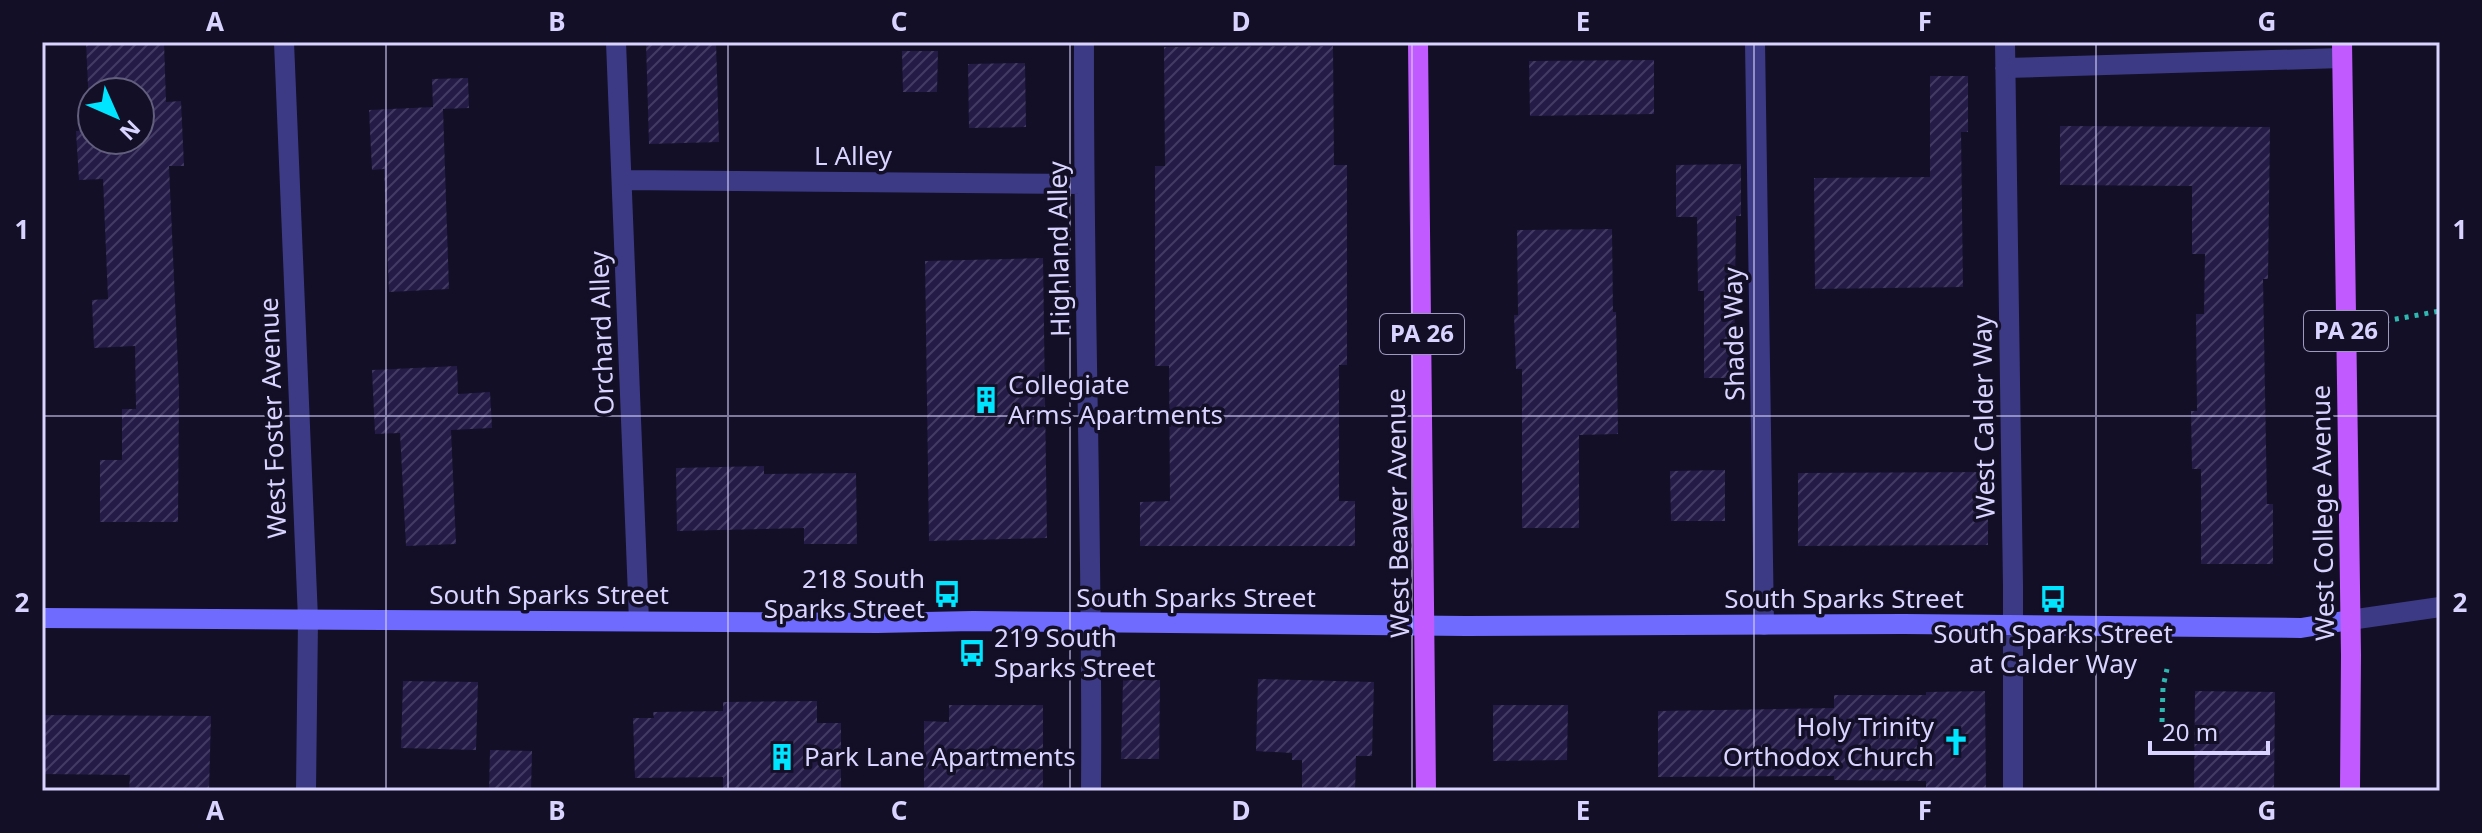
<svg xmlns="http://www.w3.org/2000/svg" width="2482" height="833" viewBox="0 0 2482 833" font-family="'Noto Sans',sans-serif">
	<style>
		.building { fill: url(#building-hatch); fill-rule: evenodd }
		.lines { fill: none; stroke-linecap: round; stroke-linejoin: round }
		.path { stroke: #2fb8b0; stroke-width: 5; stroke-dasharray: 4 6; stroke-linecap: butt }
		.lane { stroke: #3d3a85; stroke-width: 20 }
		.street { stroke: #3d3a85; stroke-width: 20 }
		.secondary { stroke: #6f6bff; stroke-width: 20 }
		.primary { stroke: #c25bff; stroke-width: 20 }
		.grid { fill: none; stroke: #d9d4ff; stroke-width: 2; stroke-opacity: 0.55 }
		.labels { text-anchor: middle; stroke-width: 7; stroke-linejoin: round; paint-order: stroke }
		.shield { fill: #130f26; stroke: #9e99be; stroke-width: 2 }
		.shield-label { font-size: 24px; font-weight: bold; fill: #d9d4ff }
		.street-label { font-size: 26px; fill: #d9d4ff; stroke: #130f26 }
		.poi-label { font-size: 26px; fill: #d9d4ff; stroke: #130f26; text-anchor: start }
		.neatline { fill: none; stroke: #d9d4ff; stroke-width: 3 }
		.grid-label { font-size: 26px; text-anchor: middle; font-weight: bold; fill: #d9d4ff }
	</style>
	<defs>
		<pattern id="building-hatch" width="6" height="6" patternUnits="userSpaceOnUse" patternTransform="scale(2)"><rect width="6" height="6" fill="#241b47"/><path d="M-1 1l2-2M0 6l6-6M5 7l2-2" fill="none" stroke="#433b63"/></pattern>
	</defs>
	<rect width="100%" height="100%" fill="#130f26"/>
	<!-- building -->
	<path class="building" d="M 86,42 L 164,42 L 166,102 L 181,101 L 184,166 L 169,166 L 179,390 L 178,522 L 100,522 L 100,460 L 122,460 L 122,409 L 136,409 L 135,346 L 94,348 L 92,300 L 108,299 L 103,179 L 79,180 L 76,131 L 90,130 ZM 92,92 L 140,92 L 140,140 L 92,140 Z
		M 646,42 L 716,42 L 719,142 L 649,144 Z
		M 1333,46 L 1334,165 L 1347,165 L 1347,365 L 1339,365 L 1339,501 L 1355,501 L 1355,546 L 1140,546 L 1140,502 L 1170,501 L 1169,366 L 1155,366 L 1155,166 L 1165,166 L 1164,47 Z
		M 902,51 L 938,51 L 937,92 L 903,92 Z
		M 1654,60 L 1654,114 L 1530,116 L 1529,61 Z
		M 1025,63 L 1026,127 L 969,128 L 968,64 Z
		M 1930,76 L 1968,76 L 1968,132 L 1961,132 L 1963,287 L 1815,289 L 1814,178 L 1930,177 Z
		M 468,78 L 469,108 L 443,109 L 449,289 L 389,292 L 384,169 L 372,170 L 369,110 L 433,107 L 432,79 Z
		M 2060,126 L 2270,127 L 2268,279 L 2263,279 L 2267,504 L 2273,504 L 2273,564 L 2201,564 L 2201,469 L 2192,469 L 2191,411 L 2197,411 L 2196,314 L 2204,314 L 2205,254 L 2192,254 L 2192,186 L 2060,185 Z
		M 1741,164 L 1741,216 L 1736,216 L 1734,378 L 1704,378 L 1704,291 L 1698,291 L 1697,217 L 1676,217 L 1676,165 Z
		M 1612,229 L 1613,312 L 1616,312 L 1618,434 L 1579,435 L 1579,528 L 1522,528 L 1522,369 L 1516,369 L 1515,341 L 1514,315 L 1518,315 L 1517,230 Z
		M 1043,258 L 1047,538 L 929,541 L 925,261 Z
		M 457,366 L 458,394 L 490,392 L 492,428 L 451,430 L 456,544 L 406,546 L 400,433 L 375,434 L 372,370 Z
		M 764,466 L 764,474 L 856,473 L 857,544 L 804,544 L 804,528 L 677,531 L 676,468 Z
		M 1725,470 L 1725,521 L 1671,521 L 1670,471 Z
		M 1988,472 L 1988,545 L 1798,546 L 1798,473 Z
		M 1258,679 L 1374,682 L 1372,756 L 1356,756 L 1355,791 L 1302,791 L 1302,760 L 1292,760 L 1292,753 L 1256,751 Z
		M 1123,680 L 1160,680 L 1159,759 L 1121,759 Z
		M 403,681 L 478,682 L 476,750 L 401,748 Z
		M 1985,691 L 1986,791 L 1926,791 L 1926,781 L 1834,780 L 1834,776 L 1658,777 L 1658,711 L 1834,708 L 1834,695 L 1926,695 L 1926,692 Z
		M 2195,691 L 2275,692 L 2274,791 L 2194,791 Z
		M 817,701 L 817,723 L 841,723 L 841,791 L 723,791 L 723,777 L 635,778 L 633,718 L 654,718 L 653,712 L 723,711 L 723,702 Z
		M 949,705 L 1043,705 L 1043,791 L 924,791 L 924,721 L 949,722 Z
		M 1493,705 L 1568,705 L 1567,760 L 1493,761 Z
		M 42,715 L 211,716 L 209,791 L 129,791 L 130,775 L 42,774 Z
		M 490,750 L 532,751 L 531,791 L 489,791 Z"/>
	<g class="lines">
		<!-- path -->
		<path class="path" d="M 2385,321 L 2440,311
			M 2162,722 L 2163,687 L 2167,669"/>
		<!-- lane -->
		<path class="lane" d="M 616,42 L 639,621
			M 1084,42 C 1083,292 1093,541 1091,791
			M 1755,42 L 1764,625
			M 2005,42 L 2013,586 L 2013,791
			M 2005,68 L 2342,58
			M 622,180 L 1083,184"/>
		<!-- street -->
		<path class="street" d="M 284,42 L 308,619 L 306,791
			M 2350,620 L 2440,607"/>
		<!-- secondary -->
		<path class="secondary" d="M 42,618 L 877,623 L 973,621 L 1466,626 L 1904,624 L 2301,628 L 2350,620"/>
		<!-- primary -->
		<path class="primary" d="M 1418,42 L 1426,791
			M 2342,42 L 2351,655 L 2350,791"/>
	</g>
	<!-- grid -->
	<path class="grid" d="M 386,42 L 386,791M 728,42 L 728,791M 1070,42 L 1070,791M 1412,42 L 1412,791M 1754,42 L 1754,791M 2096,42 L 2096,791M 42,416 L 2440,416"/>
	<!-- icons -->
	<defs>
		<g id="building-bare" transform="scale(2.16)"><path d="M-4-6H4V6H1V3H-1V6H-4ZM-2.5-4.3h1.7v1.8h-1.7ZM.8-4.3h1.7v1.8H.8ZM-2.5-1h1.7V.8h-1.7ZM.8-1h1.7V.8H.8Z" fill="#00e5ff" stroke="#130f26" stroke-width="2.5" paint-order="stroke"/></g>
		<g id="bus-bare" transform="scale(2.16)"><path d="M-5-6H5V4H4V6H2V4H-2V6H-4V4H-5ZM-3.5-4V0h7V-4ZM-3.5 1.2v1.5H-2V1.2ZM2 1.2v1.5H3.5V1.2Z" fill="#00e5ff" stroke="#130f26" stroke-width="2.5" paint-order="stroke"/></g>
		<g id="church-bare" transform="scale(2.16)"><path d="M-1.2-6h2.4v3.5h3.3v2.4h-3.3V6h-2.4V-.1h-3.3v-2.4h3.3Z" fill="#00e5ff" stroke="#130f26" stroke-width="2.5" paint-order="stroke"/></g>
	</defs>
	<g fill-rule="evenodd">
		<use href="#building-bare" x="986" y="400"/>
		<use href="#bus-bare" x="947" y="594"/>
		<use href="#bus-bare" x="2053" y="599"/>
		<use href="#bus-bare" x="972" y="653"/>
		<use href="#church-bare" x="1956" y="742"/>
		<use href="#building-bare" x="782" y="757"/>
	</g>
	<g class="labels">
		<!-- shield labels -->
		<g class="shield">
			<rect x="2304" y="311" width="84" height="40" rx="6"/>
			<rect x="1380" y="314" width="84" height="40" rx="6"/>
		</g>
		<g class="shield-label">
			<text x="2346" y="339">PA 26</text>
			<text x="1422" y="342">PA 26</text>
		</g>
		<!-- street labels -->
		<g class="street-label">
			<text x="853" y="165">L Alley</text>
			<text transform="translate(1059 249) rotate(-91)" y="9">Highland Alley</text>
			<text transform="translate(602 333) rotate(-92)" y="9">Orchard Alley</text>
			<text transform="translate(1734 334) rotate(-91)" y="9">Shade Way</text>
			<text transform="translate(1984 417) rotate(-91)" y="9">West Calder Way</text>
			<text transform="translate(273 418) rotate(-92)" y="9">West Foster Avenue</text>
			<text transform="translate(1398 513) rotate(-91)" y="9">West Beaver Avenue</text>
			<text transform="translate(2323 513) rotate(-91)" y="9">West College Avenue</text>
			<text x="549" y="604">South Sparks Street</text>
			<text x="1196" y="607">South Sparks Street</text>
			<text x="1844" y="608">South Sparks Street</text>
		</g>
		<!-- poi labels -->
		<g class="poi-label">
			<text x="1008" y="394">Collegiate<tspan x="1008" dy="30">Arms Apartments</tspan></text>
			<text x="925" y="588" text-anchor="end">218 South<tspan x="925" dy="30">Sparks Street</tspan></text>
			<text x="2053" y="643" text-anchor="middle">South Sparks Street<tspan x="2053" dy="30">at Calder Way</tspan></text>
			<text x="994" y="647">219 South<tspan x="994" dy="30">Sparks Street</tspan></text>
			<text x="1934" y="736" text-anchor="end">Holy Trinity<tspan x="1934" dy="30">Orthodox Church</tspan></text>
			<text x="804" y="766">Park Lane Apartments</text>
		</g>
	</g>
	<!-- border -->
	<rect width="2482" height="833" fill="none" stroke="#130f26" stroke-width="88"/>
	<!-- north arrow -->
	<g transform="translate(116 116) rotate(135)"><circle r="38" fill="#130f26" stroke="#625e7d" stroke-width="2"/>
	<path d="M0-6L14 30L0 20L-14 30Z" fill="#00e5ff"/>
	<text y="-12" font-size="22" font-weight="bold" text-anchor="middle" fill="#d9d4ff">N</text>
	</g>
	<!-- scale -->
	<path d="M2150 741v12h118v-12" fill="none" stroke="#d9d4ff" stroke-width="4"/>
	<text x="2162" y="741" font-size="24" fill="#d9d4ff" stroke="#130f26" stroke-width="6" paint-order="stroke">20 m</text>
	<rect x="44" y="44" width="2394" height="745" class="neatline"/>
	<g class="grid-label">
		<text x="215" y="31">A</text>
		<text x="557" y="31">B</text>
		<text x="899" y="31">C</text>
		<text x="1241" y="31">D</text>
		<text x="1583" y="31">E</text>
		<text x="1925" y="31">F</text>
		<text x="2267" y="31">G</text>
		<text x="22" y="239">1</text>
		<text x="2460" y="239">1</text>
		<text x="22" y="612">2</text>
		<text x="2460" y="612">2</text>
		<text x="215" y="820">A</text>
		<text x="557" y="820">B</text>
		<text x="899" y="820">C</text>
		<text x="1241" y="820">D</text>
		<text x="1583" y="820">E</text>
		<text x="1925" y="820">F</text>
		<text x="2267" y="820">G</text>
	</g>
</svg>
